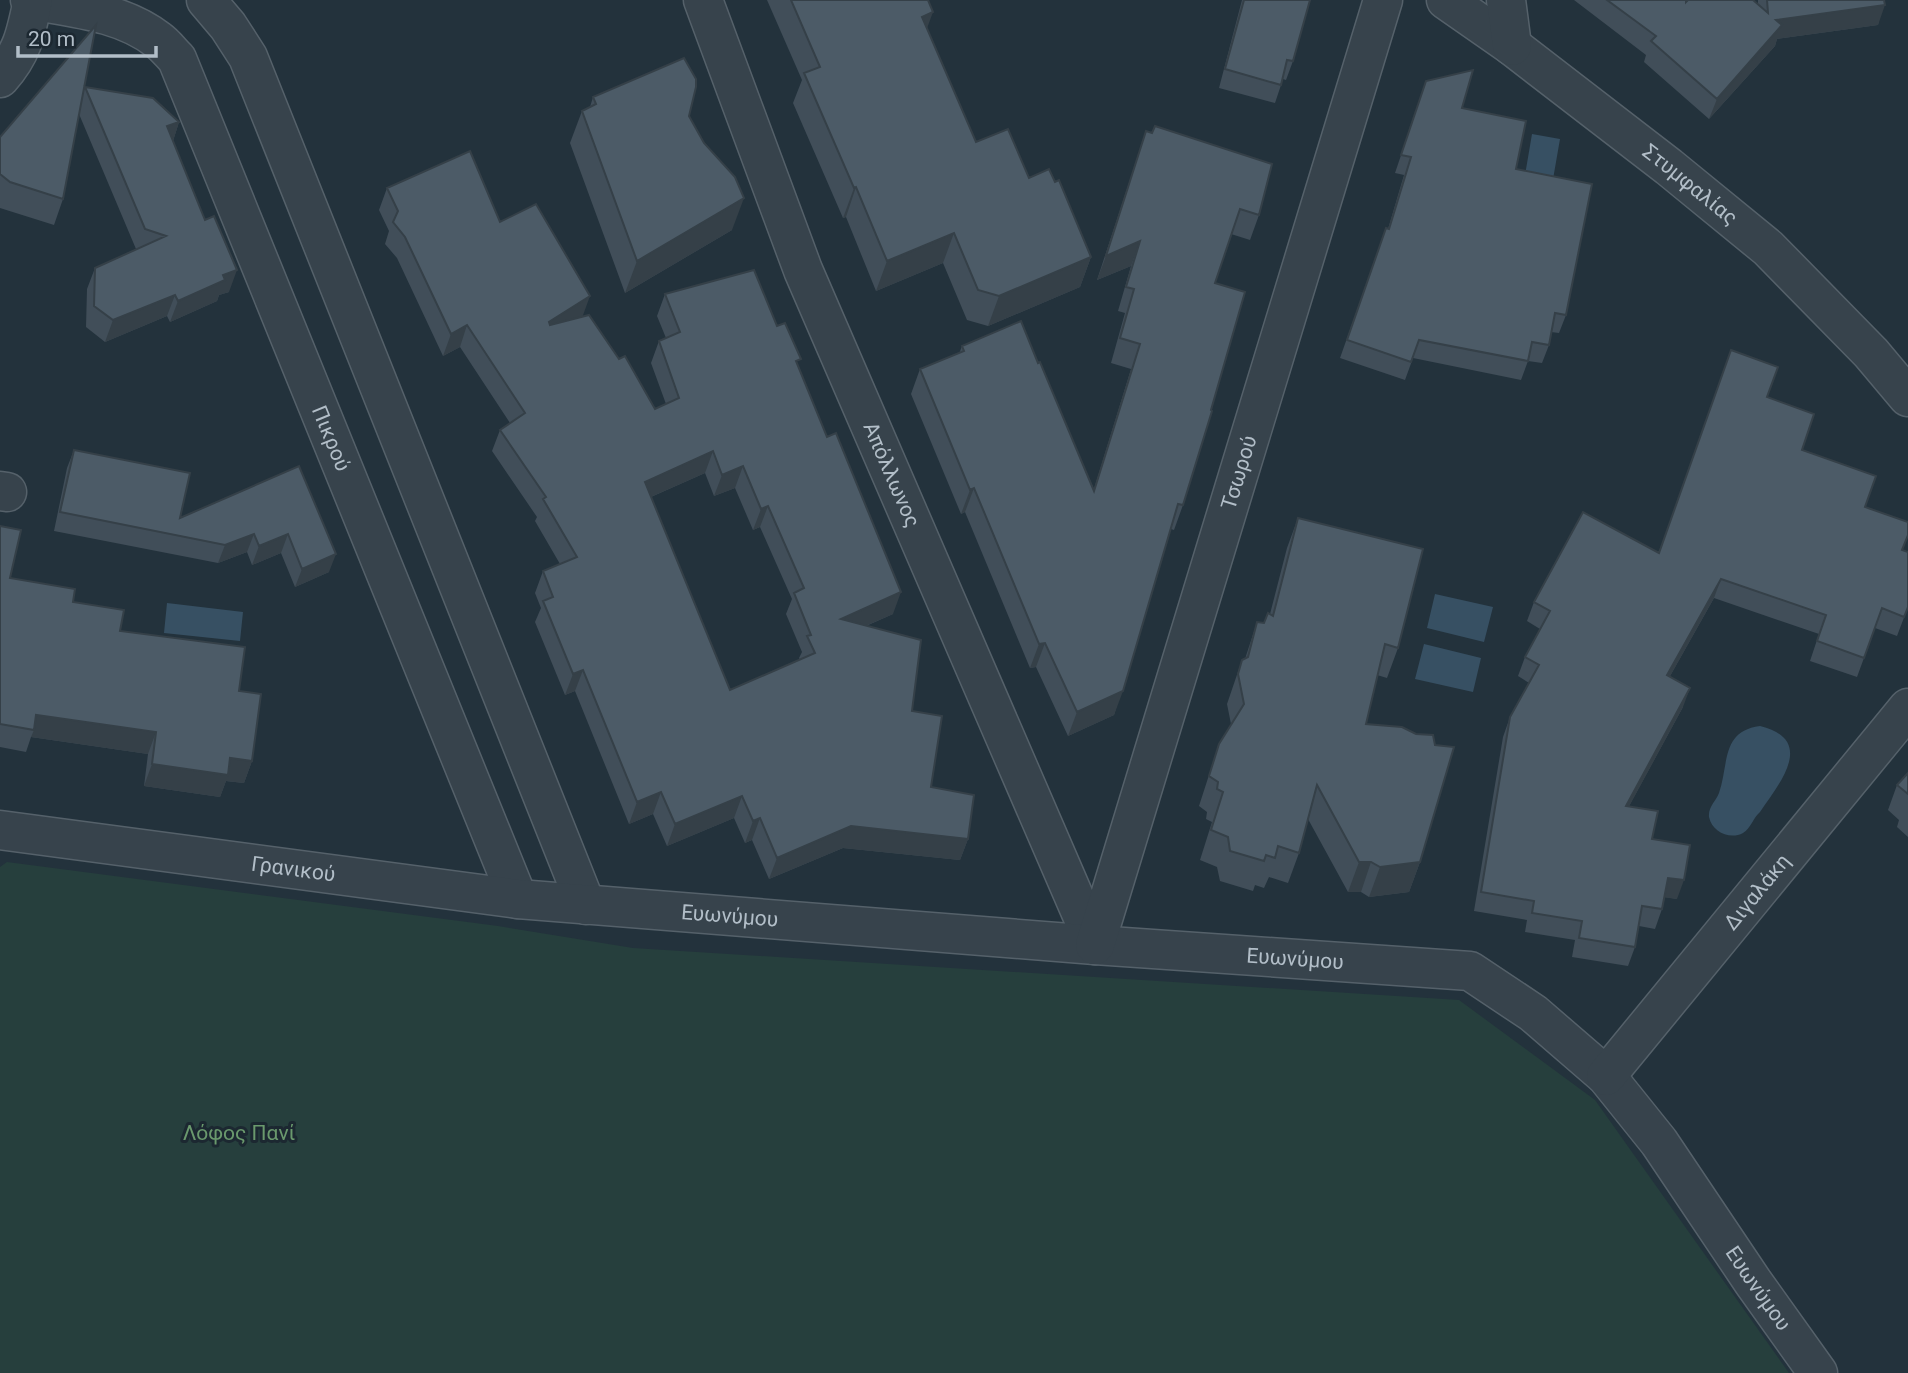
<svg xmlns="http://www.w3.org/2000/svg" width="1908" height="1373" viewBox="0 0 1908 1373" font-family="Roboto,sans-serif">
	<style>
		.green { fill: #263f3d }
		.water { fill: #375063 }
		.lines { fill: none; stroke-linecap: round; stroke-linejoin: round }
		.minor-casing { stroke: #55616a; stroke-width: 41 }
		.minor { stroke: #37434c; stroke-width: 38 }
		.wall { fill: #414e59; fill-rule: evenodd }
		.shaded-wall { fill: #354048 }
		.building { fill: #4c5b67; stroke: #354048; stroke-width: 2; fill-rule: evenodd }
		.labels { text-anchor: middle; stroke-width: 6; stroke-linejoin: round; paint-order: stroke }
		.street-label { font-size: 21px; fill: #b2bec8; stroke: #1c2831 }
		.park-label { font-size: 21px; fill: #6a996d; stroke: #1c2831 }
	</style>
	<rect width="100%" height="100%" fill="#23323c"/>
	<!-- green -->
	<path class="green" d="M 7,862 L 498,926 L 633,948 L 1459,1000 L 1595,1100 L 1789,1373 L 0,1373 L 0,867 Z"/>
	<!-- water -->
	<path class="water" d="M 1532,134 L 1560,139 L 1552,185 L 1524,181 Z
		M 1435,594 L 1493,607 L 1484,642 L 1427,628 Z
		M 167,603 L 243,612 L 240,641 L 164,633 Z
		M 1424,644 L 1481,658 L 1473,692 L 1415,679 Z
		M 1760,726 C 1817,740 1779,784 1760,812 C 1753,818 1751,828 1743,833 C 1730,840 1712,832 1709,817 C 1708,807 1716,801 1719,793 C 1729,764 1721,731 1760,726 Z"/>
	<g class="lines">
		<!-- minor casing -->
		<g class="minor-casing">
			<g id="minor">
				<path id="s1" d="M 30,0 C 74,8 122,12 158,40 C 165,45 171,53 177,59 L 518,899"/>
				<path d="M 206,0 L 228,26 L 248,57 L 586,905"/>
				<path id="s2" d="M 703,0 L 803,270 L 1095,945"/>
				<path id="s3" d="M 1446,0 L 1512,46 L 1669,167 L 1768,248 L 1871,353 L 1908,397"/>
				<path d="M 1506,0 L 1512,46"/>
				<path d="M 0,78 C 23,52 26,33 33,0"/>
				<path d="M 0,491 L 7,492"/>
				<path id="s4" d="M 0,830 L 518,899 L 1095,945 L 1470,971 L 1533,1013 L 1606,1076 L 1659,1142 L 1753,1282 L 1818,1373"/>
				<path id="s5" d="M 1095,945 L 1383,0"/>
				<path id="s6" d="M 1606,1076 L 1908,708"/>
			</g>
		</g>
		<!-- minor -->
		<use href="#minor" class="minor"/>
	</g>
	<!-- wall -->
	<path class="wall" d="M 767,0 L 928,0 L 927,28 L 976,142 L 1029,178 L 1091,257 L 1080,287 L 988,326 L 967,320 L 943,263 L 876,291 L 846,217 L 843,218 L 793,103 L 802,80 Z
		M 1242,0 L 1310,0 L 1293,61 L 1286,80 L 1283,79 L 1275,103 L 1219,88 Z
		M 1574,0 L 1686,0 L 1686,2 L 1758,4 L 1758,0 L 1884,0 L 1878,25 L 1777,39 L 1775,46 L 1709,119 L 1644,62 L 1646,55 Z
		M 85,87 L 179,122 L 173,141 L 229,292 L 219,295 L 217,301 L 170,322 L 167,316 L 105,342 L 86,327 L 87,289 L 95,268 L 136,249 L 79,114 L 63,199 L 54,225 L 0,208 L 0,137 L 83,91 Z
		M 593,97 L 689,116 L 732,230 L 625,293 L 570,143 L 582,111 L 590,107 Z
		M 1420,99 L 1462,108 L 1516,169 L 1566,315 L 1559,333 L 1551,332 L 1549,345 L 1542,363 L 1528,361 L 1521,380 L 1413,358 L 1405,380 L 1340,358 L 1386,228 L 1388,229 L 1404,175 L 1395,173 Z
		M 1146,131 L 1259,215 L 1250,240 L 1231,234 L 1215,283 L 1183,505 L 1174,530 L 1171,529 L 1114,715 L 1068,736 L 1036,667 L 1030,668 L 965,512 L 961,514 L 911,394 L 920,369 L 959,354 L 962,346 L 1038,363 L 1094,489 L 1131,369 L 1111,363 L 1125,313 L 1118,311 L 1131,266 L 1097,280 Z
		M 387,188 L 500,222 L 619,359 L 655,409 L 666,404 L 651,363 L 659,341 L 666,338 L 657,316 L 665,294 L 777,326 L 798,366 L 893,614 L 866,626 L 912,711 L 931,787 L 968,839 L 960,860 L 843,848 L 769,879 L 752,840 L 745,843 L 734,818 L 667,846 L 653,814 L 629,824 L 575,691 L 565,695 L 535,622 L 541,608 L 535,593 L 543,571 L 560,564 L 535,521 L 537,517 L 492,451 L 500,430 L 510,423 L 460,347 L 443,356 L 397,258 L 385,244 L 389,231 L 379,210 ZM 705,473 L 714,496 L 735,488 L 753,530 L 760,527 L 792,599 L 786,614 L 802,652 L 799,658 L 800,660 L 730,690 L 651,497 Z
		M 1767,397 L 1802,450 L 1865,507 L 1903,550 L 1908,607 L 1897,636 L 1875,628 L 1857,677 L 1810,661 L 1819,634 L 1714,598 L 1670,676 L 1683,707 L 1629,806 L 1652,839 L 1677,899 L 1665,897 L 1662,909 L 1655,929 L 1639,926 L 1635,947 L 1628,966 L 1572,957 L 1575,940 L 1525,932 L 1527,920 L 1474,911 L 1503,737 L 1510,717 L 1529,683 L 1518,676 L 1525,657 L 1540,629 L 1527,621 L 1534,602 L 1658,553 Z
		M 74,450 L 180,518 L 299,466 L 329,572 L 295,587 L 281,553 L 252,565 L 247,552 L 218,563 L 54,531 L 67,468 Z
		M 1298,518 L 1398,648 L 1387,678 L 1377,675 L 1366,724 L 1420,862 L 1409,892 L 1369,897 L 1361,892 L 1348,892 L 1308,819 L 1299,853 L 1288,883 L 1269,877 L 1264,888 L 1255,885 L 1253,891 L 1220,881 L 1217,867 L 1200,860 L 1212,822 L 1206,819 L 1207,812 L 1199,806 L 1219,744 L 1231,724 L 1227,704 L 1242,660 L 1245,659 L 1257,622 L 1264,623 L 1270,614 L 1287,548 Z
		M 0,526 L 10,578 L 73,602 L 120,631 L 239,691 L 252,761 L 244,783 L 226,781 L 220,797 L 144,786 L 148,754 L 31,737 L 26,752 L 0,747 Z
		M 1908,773 L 1908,837 L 1897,827 L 1899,820 L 1888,810 L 1897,785 Z"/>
	<!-- shaded-wall -->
	<path class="shaded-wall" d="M 1885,5 L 1878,25 L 1777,39 L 1775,46 L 1709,119 L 1717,99 L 1776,20 Z
		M 933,12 L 922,42 L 922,17 Z
		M 179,122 L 172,144 L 167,126 Z
		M 856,187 L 846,217 L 843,218 L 854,188 Z
		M 744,198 L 732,230 L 625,293 L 637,261 Z
		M 954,233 L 943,263 L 876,291 L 887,261 Z
		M 1140,241 L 1131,266 L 1097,280 L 1106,256 Z
		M 1091,257 L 1080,287 L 988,326 L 999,296 Z
		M 237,270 L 229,292 L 219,295 L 217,301 L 170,322 L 178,301 L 223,275 Z
		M 175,295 L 167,316 L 105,342 L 113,320 Z
		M 590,296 L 582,318 L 541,343 L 549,322 Z
		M 467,325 L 460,347 L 443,356 L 451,334 Z
		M 713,451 L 705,473 L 637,503 L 645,482 Z
		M 743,466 L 735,488 L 714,496 L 722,475 Z
		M 974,488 L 965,512 L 961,514 L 970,490 Z
		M 768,506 L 760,527 L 753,530 L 761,509 Z
		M 254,534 L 247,552 L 218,563 L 225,545 Z
		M 288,534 L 281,553 L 252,565 L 259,546 Z
		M 336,554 L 329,572 L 295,587 L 302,569 Z
		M 1721,579 L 1714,598 L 1660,694 L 1667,675 Z
		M 901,592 L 893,614 L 833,640 L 841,619 Z
		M 1045,643 L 1036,667 L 1030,668 L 1039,644 Z
		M 583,670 L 575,691 L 565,695 L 573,674 Z
		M 1690,688 L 1683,707 L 1619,825 L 1626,806 Z
		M 1123,691 L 1114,715 L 1068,736 L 1077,712 Z
		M 36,715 L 156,732 L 148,754 L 31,737 L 34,730 Z
		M 230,758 L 252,761 L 244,783 L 226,781 L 220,797 L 144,786 L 152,764 Z
		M 661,792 L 653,814 L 629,824 L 637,802 Z
		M 742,796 L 734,818 L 667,846 L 675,824 Z
		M 760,818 L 752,840 L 745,843 L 753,821 Z
		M 851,826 L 968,839 L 960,860 L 843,848 L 769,879 L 777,858 Z
		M 1359,862 L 1371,862 L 1361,892 L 1348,892 Z
		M 1420,862 L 1409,892 L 1369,897 L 1380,867 Z
		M 1668,878 L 1684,880 L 1677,899 L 1661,897 Z"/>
	<!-- building -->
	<path class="building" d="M 791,0 L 928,0 L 933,12 L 922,17 L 976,142 L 1008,129 L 1029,178 L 1049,169 L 1055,182 L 1059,180 L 1091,257 L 999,296 L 978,290 L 954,233 L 887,261 L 856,187 L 854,188 L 804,73 L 820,67 Z
		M 1244,0 L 1310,0 L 1293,61 L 1287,60 L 1281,85 L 1225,69 Z
		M 1607,0 L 1686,0 L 1686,2 L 1688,0 L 1753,0 L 1768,13 L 1767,0 L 1884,0 L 1885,5 L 1776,20 L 1782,25 L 1717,99 L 1651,41 L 1656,36 Z
		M 96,25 L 63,199 L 10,182 L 0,174 L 0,137 Z
		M 684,58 L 696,79 L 696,87 L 689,116 L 704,143 L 735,177 L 744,198 L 637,261 L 582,111 L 596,104 L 593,97 Z
		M 1473,70 L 1462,108 L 1526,121 L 1516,169 L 1592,184 L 1566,315 L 1555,313 L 1549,345 L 1532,342 L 1528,361 L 1419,340 L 1411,362 L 1347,340 L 1386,228 L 1389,229 L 1411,157 L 1401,155 L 1426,81 Z
		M 85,87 L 153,98 L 179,122 L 167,126 L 205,220 L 214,216 L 237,270 L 223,275 L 225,280 L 178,301 L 175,295 L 113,320 L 94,306 L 95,268 L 166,236 L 145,229 Z
		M 1155,126 L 1272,164 L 1259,215 L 1240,209 L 1215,283 L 1245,292 L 1211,410 L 1212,411 L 1183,505 L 1178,504 L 1123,691 L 1077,712 L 1045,643 L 1039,644 L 974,488 L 970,490 L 920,369 L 964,351 L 962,346 L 1021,321 L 1038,363 L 1040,362 L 1094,491 L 1140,344 L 1120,338 L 1134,289 L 1126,287 L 1140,241 L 1106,256 L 1146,131 L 1152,133 Z
		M 470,151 L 500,222 L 536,204 L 590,296 L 549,322 L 550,325 L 589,315 L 619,359 L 625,356 L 655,409 L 679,398 L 659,341 L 680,332 L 665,294 L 754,270 L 777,326 L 785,323 L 801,359 L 796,361 L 827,437 L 836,433 L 901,592 L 841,619 L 921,640 L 912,711 L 942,716 L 931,787 L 974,795 L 968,839 L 851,826 L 777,858 L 760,818 L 753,821 L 742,796 L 675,824 L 661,792 L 637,802 L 583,670 L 573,674 L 543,601 L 553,597 L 543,571 L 577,557 L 543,499 L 546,497 L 500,430 L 525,413 L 467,325 L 451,334 L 405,237 L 393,222 L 398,211 L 387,188 ZM 713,451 L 722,475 L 743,466 L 761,509 L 768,506 L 804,588 L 794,593 L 811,635 L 807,636 L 815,653 L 730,690 L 645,482 Z
		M 1731,350 L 1778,367 L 1767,397 L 1814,414 L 1802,450 L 1876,476 L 1865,507 L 1908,522 L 1908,535 L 1902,550 L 1908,552 L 1908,607 L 1904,617 L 1882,608 L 1864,658 L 1817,641 L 1826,615 L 1721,579 L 1667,675 L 1690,688 L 1626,806 L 1658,811 L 1652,839 L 1690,845 L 1684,880 L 1668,878 L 1662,909 L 1642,906 L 1635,947 L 1579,938 L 1582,921 L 1532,913 L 1534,901 L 1481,892 L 1510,717 L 1539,665 L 1525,657 L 1550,611 L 1534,602 L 1583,512 L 1659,553 Z
		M 74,450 L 190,473 L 180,518 L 299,466 L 336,554 L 302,569 L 288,534 L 259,546 L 254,534 L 225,545 L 60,512 Z
		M 1298,518 L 1423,549 L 1398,648 L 1385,644 L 1366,724 L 1402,727 L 1416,734 L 1433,735 L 1435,745 L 1454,747 L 1420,862 L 1380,867 L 1371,862 L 1359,862 L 1317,785 L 1299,853 L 1278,846 L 1275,858 L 1266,855 L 1264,861 L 1230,851 L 1228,837 L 1211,830 L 1223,792 L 1217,789 L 1218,782 L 1209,776 L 1219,744 L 1244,704 L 1238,674 L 1242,660 L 1248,657 L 1257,622 L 1264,623 L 1268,613 L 1273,616 Z
		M 0,526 L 21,530 L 10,578 L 75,589 L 73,602 L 124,610 L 120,631 L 245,647 L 239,691 L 261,694 L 252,761 L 230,758 L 228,775 L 152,764 L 156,732 L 36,715 L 34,730 L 0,724 Z
		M 1908,773 L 1908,794 L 1897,785 Z"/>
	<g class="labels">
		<!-- street labels -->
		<g class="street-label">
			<text dy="7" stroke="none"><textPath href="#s3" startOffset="306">Στυμφαλίας</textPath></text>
			<text dy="7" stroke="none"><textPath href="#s1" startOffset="572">Πικρού</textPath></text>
			<text dy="7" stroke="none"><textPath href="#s5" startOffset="494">Τσωρού</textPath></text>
			<text dy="7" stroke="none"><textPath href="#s2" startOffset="511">Απόλλωνος</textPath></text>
			<text dy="7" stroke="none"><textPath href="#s4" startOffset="296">Γρανικού</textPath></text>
			<text dy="7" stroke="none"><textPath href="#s6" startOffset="238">Διγαλάκη</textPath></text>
			<text dy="7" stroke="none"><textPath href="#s4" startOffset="735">Ευωνύμου</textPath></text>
			<text dy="7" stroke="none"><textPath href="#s4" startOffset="1302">Ευωνύμου</textPath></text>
			<text dy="7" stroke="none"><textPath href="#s4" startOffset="1911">Ευωνύμου</textPath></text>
		</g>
		<!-- park labels -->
		<g class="park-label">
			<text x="239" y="1140">Λόφος Πανί</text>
		</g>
	</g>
	<!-- scale -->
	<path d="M18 46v10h138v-10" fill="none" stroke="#b2bec8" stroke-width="3.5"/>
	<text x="28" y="46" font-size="21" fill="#b2bec8" stroke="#1c2831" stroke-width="5" paint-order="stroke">20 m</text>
</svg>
